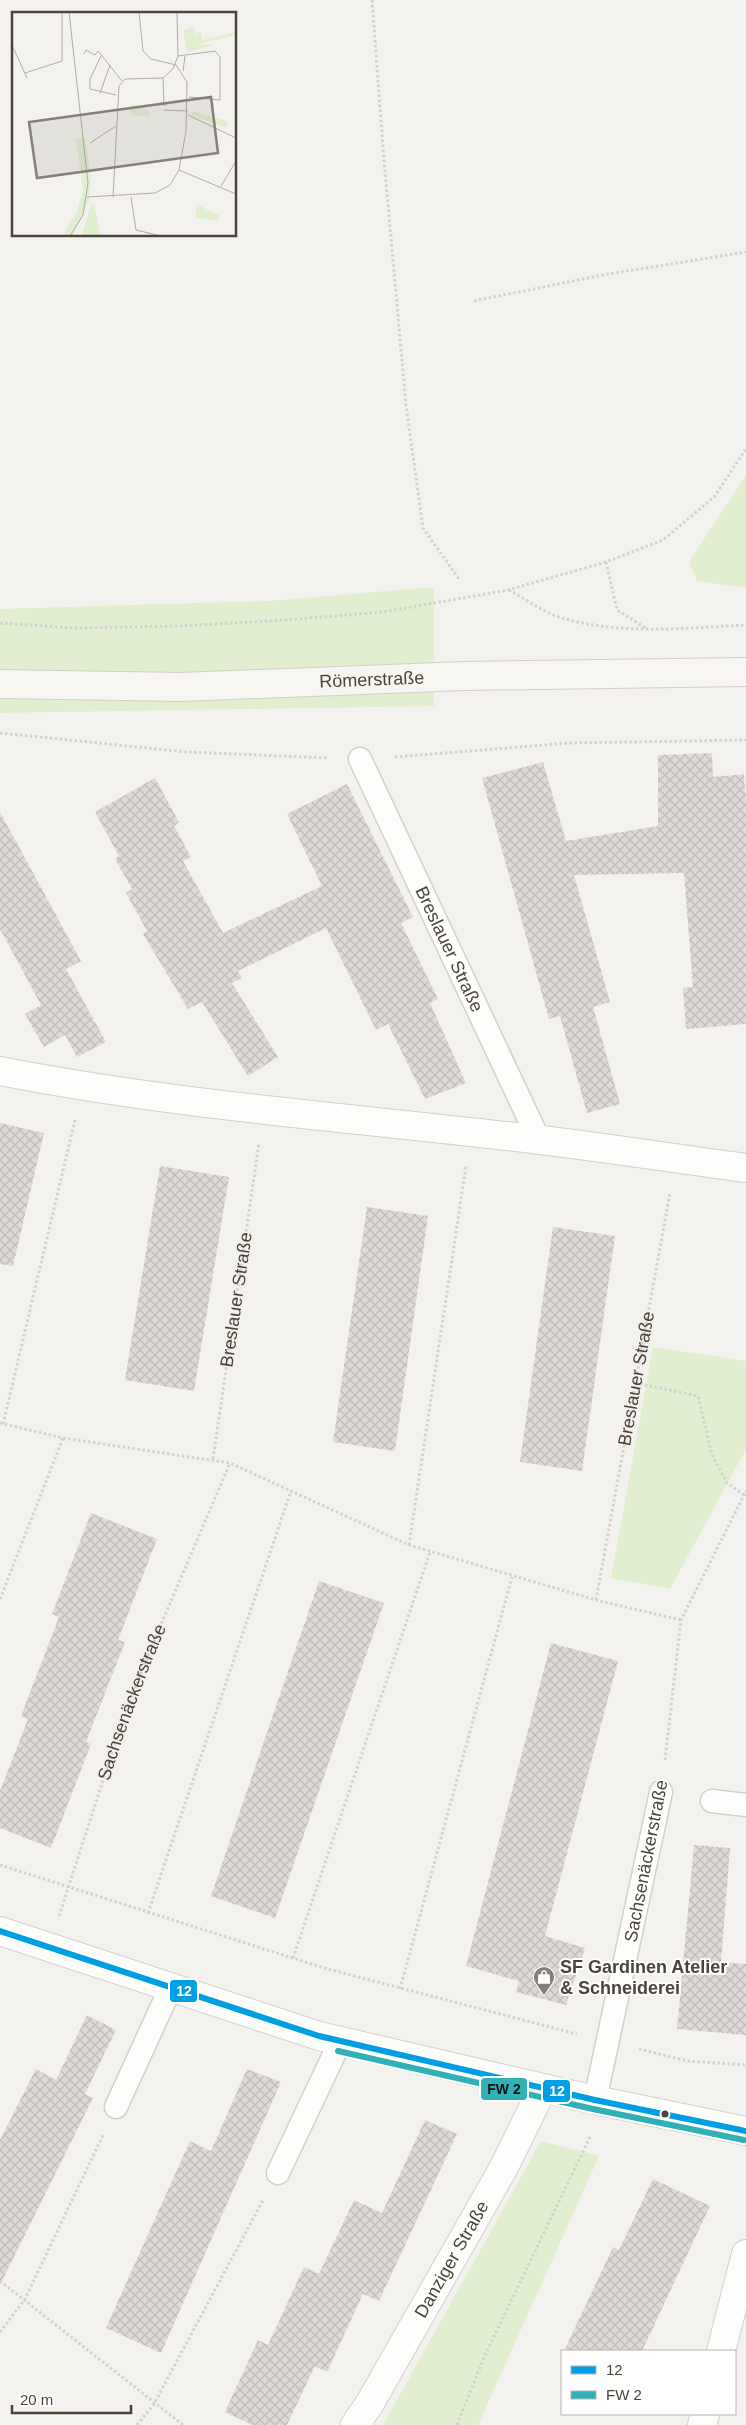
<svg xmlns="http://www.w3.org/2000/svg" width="746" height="2425" viewBox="0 0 746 2425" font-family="Arial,sans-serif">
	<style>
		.green { fill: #e1eecf }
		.building { fill: url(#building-cross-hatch) }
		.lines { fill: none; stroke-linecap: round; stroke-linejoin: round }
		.service-casing { stroke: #d2d0cb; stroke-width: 25 }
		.minor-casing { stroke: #d2d0cb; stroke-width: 30 }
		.secondary-casing { stroke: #d3cfc5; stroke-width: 30 }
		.path { stroke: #d3d2cc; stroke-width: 3; stroke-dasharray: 2.5 2.5; stroke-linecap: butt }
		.service { stroke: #fdfdfc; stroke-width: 22 }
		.minor { stroke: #fdfdfc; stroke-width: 28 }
		.secondary { stroke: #f7f6f1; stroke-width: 28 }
		.bus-1-casing { stroke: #fff; stroke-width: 10 }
		.bus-2-casing { stroke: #fff; stroke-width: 10 }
		.bus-1 { stroke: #009ee3; stroke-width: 6 }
		.bus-2 { stroke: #30b1b5; stroke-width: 6 }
		.bus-dot { fill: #4b4439; stroke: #fff; stroke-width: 2 }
		.labels { text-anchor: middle; stroke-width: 4; stroke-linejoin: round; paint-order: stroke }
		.street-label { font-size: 18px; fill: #4b4439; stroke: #fff }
		.poi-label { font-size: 18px; font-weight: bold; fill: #4b4439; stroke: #fff; text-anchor: start }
		.inset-road { fill: none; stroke: #b0aca6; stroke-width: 1 }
		.view { fill: #868178; fill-opacity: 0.15; stroke: #868178; stroke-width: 2.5 }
		.inset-edge { fill: none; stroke: #4b4439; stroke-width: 2.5 }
		.line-badge { stroke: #fff; stroke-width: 2 }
		.badge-label { font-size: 14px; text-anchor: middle; font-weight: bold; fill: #fff }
		.pale-badge-label { font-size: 14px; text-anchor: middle; font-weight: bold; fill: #111 }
	</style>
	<defs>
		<pattern id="building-cross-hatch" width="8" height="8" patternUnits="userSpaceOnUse" patternTransform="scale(1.25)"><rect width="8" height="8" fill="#dedbd6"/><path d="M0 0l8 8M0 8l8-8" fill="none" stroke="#c0bdb8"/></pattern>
	</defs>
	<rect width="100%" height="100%" fill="#f4f2ee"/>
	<!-- green -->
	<path class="green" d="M 746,475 L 746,588 L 697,581 L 689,562 Z
		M 434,587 L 434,706 L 0,713 L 0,609 L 267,601 Z
		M 653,1347 L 746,1361 L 746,1449 L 670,1589 L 611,1578 Z
		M 541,2141 L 599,2156 L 478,2425 L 383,2425 Z"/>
	<!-- building -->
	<path class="building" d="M 712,753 L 713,777 L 744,774 L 746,801 L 746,1024 L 686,1029 L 683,988 L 693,987 L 684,873 L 574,875 L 610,1002 L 593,1007 L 620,1104 L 587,1113 L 560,1016 L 549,1019 L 482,778 L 543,762 L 566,841 L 658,826 L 658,755 Z
		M 155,778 L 179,822 L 174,826 L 191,857 L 183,861 L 223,933 L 322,886 L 287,814 L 347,784 L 413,917 L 401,923 L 438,999 L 430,1003 L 466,1083 L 425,1099 L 388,1024 L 376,1030 L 326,928 L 238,971 L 242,978 L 232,983 L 278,1057 L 248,1076 L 202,1002 L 188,1009 L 143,934 L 147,931 L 126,893 L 132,889 L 115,859 L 119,856 L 95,812 Z
		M 0,812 L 81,961 L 66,969 L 106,1042 L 77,1057 L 65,1035 L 44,1047 L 25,1014 L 41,1005 L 0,929 Z
		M 0,1123 L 44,1133 L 13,1266 L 0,1264 Z
		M 160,1166 L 229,1177 L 194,1391 L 125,1380 Z
		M 367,1207 L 428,1216 L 395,1451 L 333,1442 Z
		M 553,1227 L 615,1236 L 582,1471 L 520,1462 Z
		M 91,1513 L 157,1539 L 118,1640 L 125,1642 L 86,1742 L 91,1744 L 51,1848 L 0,1828 L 0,1791 L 28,1719 L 21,1716 L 59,1617 L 52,1614 Z
		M 319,1581 L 384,1603 L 275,1918 L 211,1896 Z
		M 551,1643 L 618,1661 L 545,1936 L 585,1948 L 566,2005 L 516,1992 L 519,1981 L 466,1966 Z
		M 694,1845 L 730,1848 L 721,1962 L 746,1964 L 746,2035 L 677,2029 Z
		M 87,2015 L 116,2030 L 85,2094 L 93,2098 L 0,2285 L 0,2140 L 36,2069 L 56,2080 Z
		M 247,2069 L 281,2082 L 161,2353 L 106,2328 L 190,2141 L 211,2151 Z
		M 425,2120 L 457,2134 L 379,2301 L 363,2294 L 327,2372 L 315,2366 L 287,2425 L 252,2425 L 225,2412 L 258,2340 L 268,2345 L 304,2267 L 319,2274 L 354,2200 L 382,2213 Z
		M 653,2179 L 710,2206 L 642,2351 L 564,2351 L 613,2247 L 619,2250 Z"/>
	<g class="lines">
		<!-- service casing -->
		<g class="service-casing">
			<g id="service">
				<path id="s4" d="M 360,759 L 539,1140"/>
				<path d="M 712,1801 L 746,1805"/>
				<path d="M 595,2100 L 661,1792"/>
				<path d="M 116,2107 L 170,1989"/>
				<path d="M 278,2173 L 340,2042"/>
			</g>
		</g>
		<!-- minor casing -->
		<g class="minor-casing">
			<g id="minor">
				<path d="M 0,1071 C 178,1106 360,1118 540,1140 C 609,1148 677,1159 746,1168"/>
				<path d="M 0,1931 L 319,2036 L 595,2100 L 746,2131"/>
				<path d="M 721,2351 L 746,2254"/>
				<path id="s5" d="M 355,2425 L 370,2403 L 503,2169 L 543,2088"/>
				<path d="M 702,2425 L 705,2414"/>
			</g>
		</g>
		<!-- secondary casing -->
		<g class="secondary-casing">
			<g id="secondary">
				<path id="s6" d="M 0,684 L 181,687 L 464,676 L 746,672"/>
			</g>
		</g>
		<!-- path -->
		<g class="path">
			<path d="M 372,0 L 384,160 L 406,405 L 423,528 L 459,579"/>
			<path d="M 474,301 L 608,274 L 746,252"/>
			<path d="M 606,562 L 617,610 L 647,629"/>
			<path d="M 509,590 C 524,598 540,610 556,616 C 617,636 683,628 746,625"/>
			<path d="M 0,623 L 74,628 L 180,626 L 286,620 L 383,612 L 508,590 L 606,562 L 663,540 L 714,497 L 746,449"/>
			<path d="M 0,733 L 187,752 L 329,758"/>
			<path d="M 395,757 L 569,743 L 746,740"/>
			<path d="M 635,1383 L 698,1396 L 712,1455 L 727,1483 L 744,1495"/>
			<path d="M 0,1423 L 63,1438 L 230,1463 L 409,1545 L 596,1600 L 681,1620"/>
			<path d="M 3,1424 L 75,1120"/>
			<path id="s1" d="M 213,1459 L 259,1143"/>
			<path d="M 409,1545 L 466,1166"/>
			<path d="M 0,1599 L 63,1438"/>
			<path id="s2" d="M 596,1600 L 670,1193"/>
			<path d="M 665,1760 L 681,1620 L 746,1491"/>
			<path d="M 0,1865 L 324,1968 L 577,2034"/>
			<path d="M 148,1913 L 291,1491"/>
			<path id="s3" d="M 59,1916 L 117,1737 L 145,1662 L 230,1463"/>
			<path d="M 293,1958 L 430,1552"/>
			<path d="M 400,1989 L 512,1577"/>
			<path d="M 639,2049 L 687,2061 L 746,2065"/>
			<path d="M 0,2281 L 183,2425"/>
			<path d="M 0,2332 L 25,2299 L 103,2135"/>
			<path d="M 137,2425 L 154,2404 L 263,2200"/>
			<path d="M 457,2425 L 485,2355 L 591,2135"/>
		</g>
		<!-- service -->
		<use href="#service" class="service"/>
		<!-- minor -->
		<use href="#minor" class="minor"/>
		<!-- secondary -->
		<use href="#secondary" class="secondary"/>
		<!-- bus-1 casing -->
		<g class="bus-1-casing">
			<path id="bus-1" d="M 0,1931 L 319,2036 L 595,2100 L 746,2131"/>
		</g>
		<!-- bus-2 casing -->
		<g class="bus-2-casing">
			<path id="bus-2" d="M 338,2051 L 593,2109 L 744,2140"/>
		</g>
		<!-- bus-1 -->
		<use href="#bus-1" class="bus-1"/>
		<!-- bus-2 -->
		<use href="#bus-2" class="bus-2"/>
	</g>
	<!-- icons -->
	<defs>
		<g id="shop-pin" transform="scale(1.125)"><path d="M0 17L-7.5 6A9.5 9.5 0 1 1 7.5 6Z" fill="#868178" stroke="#fff"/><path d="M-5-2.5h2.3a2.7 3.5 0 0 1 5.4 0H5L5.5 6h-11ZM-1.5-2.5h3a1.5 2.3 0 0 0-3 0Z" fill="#fff"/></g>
	</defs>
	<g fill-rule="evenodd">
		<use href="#shop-pin" x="544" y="1977"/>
	</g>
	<!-- markers -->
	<circle class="bus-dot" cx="665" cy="2114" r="4.5"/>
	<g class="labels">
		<!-- street labels -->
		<g class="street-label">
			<text dy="6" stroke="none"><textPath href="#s6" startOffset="372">Römerstraße</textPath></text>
			<text dy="6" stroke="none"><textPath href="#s4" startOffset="210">Breslauer Straße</textPath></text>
			<text dy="6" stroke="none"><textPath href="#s1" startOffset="161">Breslauer Straße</textPath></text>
			<text dy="6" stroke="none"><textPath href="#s2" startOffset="225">Breslauer Straße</textPath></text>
			<text dy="6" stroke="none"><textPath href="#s3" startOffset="226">Sachsenäckerstraße</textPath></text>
			<text transform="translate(646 1861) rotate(-79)" y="6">Sachsenäckerstraße</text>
			<text dy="6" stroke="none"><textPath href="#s5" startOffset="192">Danziger Straße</textPath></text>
		</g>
		<!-- poi labels -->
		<g class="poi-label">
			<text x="560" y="1973">SF Gardinen Atelier<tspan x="560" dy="21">&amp; Schneiderei</tspan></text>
		</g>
	</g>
	<!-- overview -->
	<g transform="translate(12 12)">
		<rect width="224" height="224" fill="#f4f2ee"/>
		<path d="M 182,15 L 185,29 L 184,21 L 189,20 L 190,28 L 224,20 L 224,23 L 186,32 L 203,33 L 175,40 L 171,18 ZM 119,93 L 137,99 L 137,104 L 119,103 ZM 180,99 L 212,108 L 216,111 L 214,116 L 180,103 ZM 73,126 L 79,166 L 77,189 L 61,224 L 50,224 L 64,202 L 71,178 L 64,127 ZM 79,192 L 82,192 L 89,224 L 70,224 ZM 186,193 L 208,204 L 205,209 L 183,206 Z" fill="#e1eecf"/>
		<path class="inset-road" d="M 57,0 L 76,171 L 71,203 L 58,224M 0,33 L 15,66M 72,42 L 74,38 L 83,43 L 86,39 L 110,69M 89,44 L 78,67 L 78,77 L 104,83M 166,44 L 203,39 L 208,45 L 208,88 L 177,85M 171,59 L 173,44M 13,61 L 50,49 L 50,0M 151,66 L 152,94M 88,81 L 98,53M 152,98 L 176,99M 176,103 L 224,126M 78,131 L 104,114M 167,158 L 224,182M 209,174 L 224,149M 75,185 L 143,181 L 158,173 L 167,158 L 174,119 L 175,70 L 164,53 L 139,47 L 131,39 L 127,0M 101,185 L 107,74 L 113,67 L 151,66 L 161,57 L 166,44 L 165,0M 119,185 L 124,218 L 149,224"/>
		<path class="view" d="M 199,85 L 206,141 L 25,166 L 17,110 Z"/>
		<rect width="224" height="224" class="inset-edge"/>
	</g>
	<g class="line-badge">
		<rect x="169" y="1979" width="29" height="24" rx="5" fill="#009ee3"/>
		<rect x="480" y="2077" width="48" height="24" rx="5" fill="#30b1b5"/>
		<rect x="542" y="2079" width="29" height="24" rx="5" fill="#009ee3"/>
	</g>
	<g class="badge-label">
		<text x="184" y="1996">12</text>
		<text x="557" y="2096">12</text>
	</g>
	<g class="pale-badge-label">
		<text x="504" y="2094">FW 2</text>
	</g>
	<!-- legend -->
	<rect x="561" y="2350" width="175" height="65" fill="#ffffff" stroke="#b7b4b0"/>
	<rect x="571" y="2366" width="25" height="8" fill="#009ee3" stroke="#b7b4b0"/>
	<text x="606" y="2375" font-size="15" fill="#4b4439">12</text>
	<rect x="571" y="2391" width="25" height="8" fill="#30b1b5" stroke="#b7b4b0"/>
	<text x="606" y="2400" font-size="15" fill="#4b4439">FW 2</text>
	<!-- scale -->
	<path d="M12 2405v8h119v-8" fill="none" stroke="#4b4439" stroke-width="2.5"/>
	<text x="20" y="2405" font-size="15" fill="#4b4439" stroke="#ffffff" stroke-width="4" paint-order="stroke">20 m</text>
</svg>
